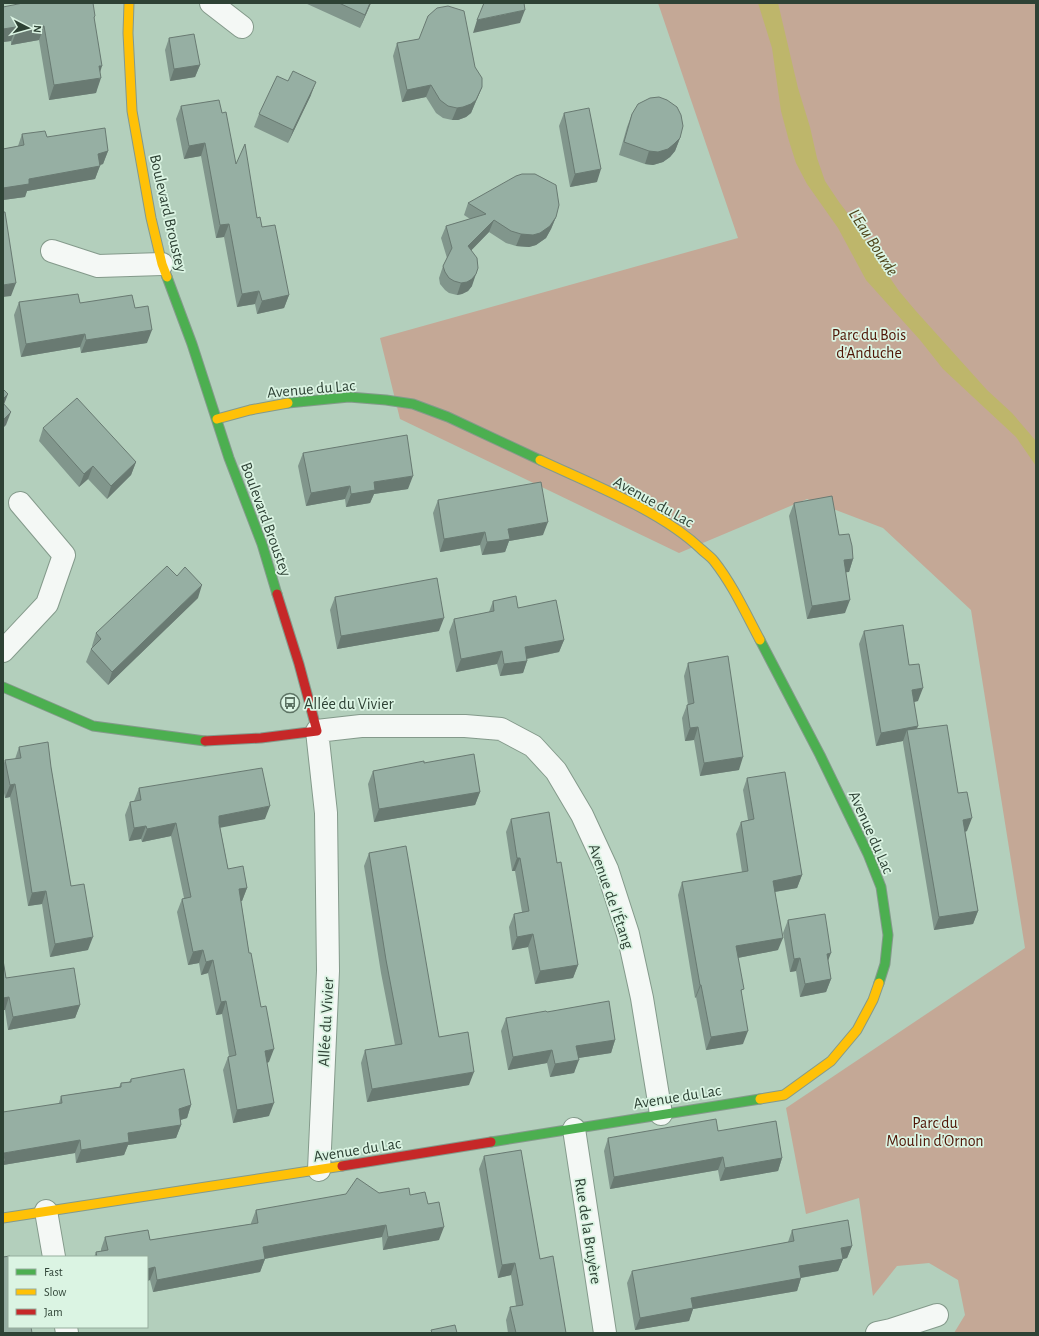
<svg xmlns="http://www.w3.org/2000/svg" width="1039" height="1336" viewBox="0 0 1039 1336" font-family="'Alegreya Sans',sans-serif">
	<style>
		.green { fill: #c4a896 }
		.water { fill: #beb66b }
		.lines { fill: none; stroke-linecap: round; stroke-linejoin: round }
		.street-casing { stroke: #849a8b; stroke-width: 24 }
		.fast-casing { stroke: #849a8b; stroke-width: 11 }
		.slow-casing { stroke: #849a8b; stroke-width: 11 }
		.jam-casing { stroke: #849a8b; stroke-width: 11 }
		.street { stroke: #f4f8f5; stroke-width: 22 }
		.fast { stroke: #4caf50; stroke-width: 9 }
		.slow { stroke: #ffc107; stroke-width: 9 }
		.jam { stroke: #c62828; stroke-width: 9 }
		.wall { fill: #81968c }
		.shaded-wall { fill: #697a72 }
		.building { fill: #96afa3; stroke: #697a72 }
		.labels { text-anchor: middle; stroke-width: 3.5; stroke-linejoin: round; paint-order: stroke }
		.street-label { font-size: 16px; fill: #2e4235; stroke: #dbf4e3 }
		.park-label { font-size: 16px; fill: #4f1506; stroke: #dbf4e3 }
		.poi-label { font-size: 16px; fill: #2e4235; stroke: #dbf4e3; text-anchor: start }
		.water-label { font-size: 17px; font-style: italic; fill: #4c4218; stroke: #dbf4e3 }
	</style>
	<rect width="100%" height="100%" fill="#b3cfbc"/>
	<!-- green -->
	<path class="green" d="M 658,3 L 1036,3 L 1036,1333 L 954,1333 L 965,1315 L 958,1280 L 929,1263 L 897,1266 L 873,1296 L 859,1198 L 806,1214 L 786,1108 L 1025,948 L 971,610 L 883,528 L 807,499 L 679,553 L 400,419 L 380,338 L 738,238 Z"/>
	<!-- water -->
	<path class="water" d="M 758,3 L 778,3 L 798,88 L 810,127 L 817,158 L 825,181 L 839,202 L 855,223 L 881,265 L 899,291 L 915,310 L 987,390 L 1012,413 L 1036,441 L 1036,466 L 1016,437 L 943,369 L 920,340 L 866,280 L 838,228 L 807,184 L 796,163 L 789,141 L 781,111 L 772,48 Z"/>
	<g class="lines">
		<!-- street casing -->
		<g class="street-casing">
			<path id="street" d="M 211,3 L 242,27
				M 52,251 L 98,266 L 162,264
				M 3,651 L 47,604 L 64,555 L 20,503
				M 574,1129 L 605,1333
				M 319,1170 L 328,971 L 326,813 L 317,731 L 361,726 L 465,726 L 501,729 L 533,746 L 556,771 L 582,815 L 607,869 L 628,934 L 642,998 L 661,1114
				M 46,1211 L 54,1257
				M 66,1327 L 67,1333
				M 877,1333 L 891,1330 L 937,1315"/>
		</g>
		<!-- fast casing -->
		<g class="fast-casing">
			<path id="fast" d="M 167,277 L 192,344 L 229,458 L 262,544 L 277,594
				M 288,403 L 349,397 L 386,400 L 413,404 L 448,417 L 540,460
				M 760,640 L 820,755 L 868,854 L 881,887 L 888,935 L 885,964 L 879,983
				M 3,687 L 93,726 L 205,741
				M 491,1142 L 760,1099"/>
		</g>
		<!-- slow casing -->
		<g class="slow-casing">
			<path id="slow" d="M 129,3 L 128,33 L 132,111 L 151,218 L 162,264 L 167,277
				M 217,419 L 250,410 L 288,403
				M 540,460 C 591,484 660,510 701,549 C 705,553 711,557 714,561 C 733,585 746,614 760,640
				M 760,1099 L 784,1095 L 831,1061 L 857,1030 L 873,1000 L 879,983
				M 3,1218 L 342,1166"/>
		</g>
		<!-- jam casing -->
		<g class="jam-casing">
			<path id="jam" d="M 205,741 L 261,738 L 317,731 L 299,664 L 277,594
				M 342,1166 L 491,1142"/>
		</g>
		<!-- street -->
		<use href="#street" class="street"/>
		<!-- fast -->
		<use href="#fast" class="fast"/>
		<!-- slow -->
		<use href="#slow" class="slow"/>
		<!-- jam -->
		<use href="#jam" class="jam"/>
	</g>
	<!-- wall -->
	<path class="wall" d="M 305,3 L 371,3 L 360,28 Z
		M 3,7 L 95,16 L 94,19 L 100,71 L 96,93 L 49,100 L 39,40 L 11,45 L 11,41 L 3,42 Z
		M 169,38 L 200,65 L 195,77 L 170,81 L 165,50 Z
		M 419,39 L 475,67 L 482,87 L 471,113 L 466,117 L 458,120 L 452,120 L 443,118 L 436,113 L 426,97 L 402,102 L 393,56 L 397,43 Z
		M 311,95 L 288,143 L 254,127 L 259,114 Z
		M 181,106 L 222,113 L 236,164 L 257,218 L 262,227 L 289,295 L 284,308 L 257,314 L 255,304 L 237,307 L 224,237 L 216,238 L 201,156 L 184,159 L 176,119 Z
		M 564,113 L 597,182 L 570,187 L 559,126 Z
		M 632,114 L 680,138 L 675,151 L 670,157 L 663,162 L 653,165 L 645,164 L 619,155 L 627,127 Z
		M 22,134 L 47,137 L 108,151 L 103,164 L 100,165 L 95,179 L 27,191 L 25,197 L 3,200 L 3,149 L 18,146 Z
		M 468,203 L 556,217 L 551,229 L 546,238 L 536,245 L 529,247 L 516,246 L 506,243 L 489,232 L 471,250 L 472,286 L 468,291 L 462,294 L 457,295 L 449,293 L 445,290 L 440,284 L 439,278 L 443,266 L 447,258 L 441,238 L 446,226 L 470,219 L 464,215 Z
		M 19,302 L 80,303 L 135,308 L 147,343 L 81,353 L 80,347 L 21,357 L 14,315 Z
		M 43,428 L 136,462 L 131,475 L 107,499 L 88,479 L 79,487 L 39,441 Z
		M 303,453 L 408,489 L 374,494 L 370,503 L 346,507 L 345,499 L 306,506 L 298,466 Z
		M 438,500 L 543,535 L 509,541 L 505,552 L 494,554 L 482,555 L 480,545 L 440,552 L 433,513 Z
		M 794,503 L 839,535 L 853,559 L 849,572 L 846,572 L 845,613 L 807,619 L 789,516 Z
		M 335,597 L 439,631 L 337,649 L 330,610 Z
		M 198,598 L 108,685 L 86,662 L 91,649 L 92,647 L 92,646 L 96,633 Z
		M 493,601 L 518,608 L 564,640 L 559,652 L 527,659 L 527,661 L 523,673 L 500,676 L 497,664 L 456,672 L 449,632 L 454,619 L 489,612 Z
		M 864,631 L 909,665 L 918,701 L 914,702 L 917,729 L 958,793 L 967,831 L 965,832 L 978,911 L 973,924 L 934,930 L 903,743 L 903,741 L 876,746 L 859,644 Z
		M 688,663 L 739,770 L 700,776 L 694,740 L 685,741 L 682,718 L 687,705 L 688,705 L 684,676 Z
		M 19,747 L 51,767 L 71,886 L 88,950 L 50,957 L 42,904 L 28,906 L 10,797 L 5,798 L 3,788 L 3,766 L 5,760 L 15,759 Z
		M 424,763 L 480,792 L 475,805 L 374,822 L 368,784 L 373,771 Z
		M 747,778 L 802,875 L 797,888 L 775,892 L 778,950 L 738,958 L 742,995 L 743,1044 L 706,1050 L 696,997 L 695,998 L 678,895 L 682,882 L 742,872 L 736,834 L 741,822 L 748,820 L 743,790 Z
		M 139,788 L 265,819 L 220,827 L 228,869 L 247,888 L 242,901 L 241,901 L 249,953 L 269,1062 L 267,1063 L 269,1116 L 233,1123 L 223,1070 L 228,1057 L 229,1056 L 222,1014 L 216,1015 L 208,973 L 201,975 L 199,963 L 188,965 L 177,912 L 182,899 L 184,898 L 171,836 L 142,842 L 141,839 L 129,841 L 125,815 L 130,802 L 134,801 Z
		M 511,819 L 557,863 L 578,965 L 573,978 L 535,984 L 528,947 L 512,950 L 509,927 L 514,914 L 522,912 L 515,871 L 512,871 L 506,832 Z
		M 369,853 L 439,1037 L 469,1085 L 367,1102 L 361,1063 L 365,1050 L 395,1045 L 381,973 L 364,866 Z
		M 788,920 L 831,979 L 826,992 L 800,997 L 796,971 L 790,972 L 783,933 Z
		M 3,960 L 6,978 L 80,1005 L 75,1018 L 8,1030 L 5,1010 L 3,1010 Z
		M 547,1012 L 615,1040 L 611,1053 L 578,1058 L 574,1073 L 550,1077 L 547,1063 L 508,1070 L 501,1031 L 506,1018 Z
		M 131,1079 L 191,1105 L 187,1118 L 180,1120 L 181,1125 L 176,1138 L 128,1145 L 124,1155 L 76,1163 L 75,1153 L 3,1165 L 59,1103 L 61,1096 L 119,1087 L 121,1083 L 129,1082 Z
		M 718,1131 L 782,1158 L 778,1171 L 720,1181 L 718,1170 L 610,1189 L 604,1151 L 608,1138 Z
		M 484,1156 L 540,1259 L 566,1333 L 508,1333 L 506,1320 L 510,1307 L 516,1306 L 511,1275 L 498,1278 L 479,1169 Z
		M 379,1193 L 410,1195 L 428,1204 L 439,1240 L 383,1250 L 382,1237 L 312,1249 L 265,1259 L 260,1272 L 153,1292 L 150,1280 L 147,1281 L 147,1257 L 94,1257 L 96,1252 L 101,1251 L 101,1249 L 105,1237 L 150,1240 L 251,1224 L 251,1223 L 256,1210 Z
		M 792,1230 L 852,1246 L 847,1258 L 843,1259 L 838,1271 L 801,1278 L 797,1291 L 693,1309 L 689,1321 L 635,1330 L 627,1283 L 632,1271 L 788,1242 Z"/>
	<!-- shaded-wall -->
	<path class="shaded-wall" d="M 370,3 L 371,3 L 360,28 L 365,15 Z
		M 525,10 L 520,23 L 473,33 L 477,20 Z
		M 44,26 L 39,40 L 11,45 L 17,30 Z
		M 16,27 L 11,41 L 3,42 L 3,29 Z
		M 200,65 L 195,77 L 170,81 L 174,69 Z
		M 99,66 L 102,66 L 98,79 L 101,78 L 96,93 L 49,100 L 54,85 Z
		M 316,82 L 311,95 L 288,143 L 293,130 Z
		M 431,85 L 426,97 L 402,102 L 407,90 Z
		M 482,87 L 471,113 L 466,117 L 458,120 L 452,120 L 457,108 Z
		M 680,138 L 675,151 L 670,157 L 663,162 L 653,165 L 645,164 L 649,151 Z
		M 205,143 L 201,156 L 184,159 L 189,146 Z
		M 108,151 L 103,164 L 93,167 L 98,154 Z
		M 100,166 L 95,179 L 27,191 L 25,197 L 3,200 L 3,188 L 29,179 Z
		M 601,169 L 597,182 L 570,187 L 575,174 Z
		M 556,217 L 551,229 L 546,238 L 536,245 L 529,247 L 516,246 L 521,234 Z
		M 494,220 L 489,232 L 464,258 L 468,246 Z
		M 229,224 L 224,237 L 216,238 L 220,225 Z
		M 476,274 L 472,286 L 468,291 L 462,294 L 457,295 L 461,283 Z
		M 16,283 L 11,296 L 3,297 L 3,285 Z
		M 259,291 L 255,304 L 237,307 L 242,294 Z
		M 289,295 L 284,308 L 257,314 L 262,301 Z
		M 152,330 L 147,343 L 81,353 L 86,340 Z
		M 85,334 L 80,347 L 21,357 L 26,344 Z
		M 8,394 L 3,407 L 3,399 Z
		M 11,412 L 6,425 L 3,428 L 3,420 Z
		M 136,462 L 131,475 L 107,499 L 111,486 Z
		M 93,466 L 88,479 L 79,487 L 84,474 Z
		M 413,476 L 408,489 L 374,494 L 370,503 L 346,507 L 351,494 L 374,482 Z
		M 350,486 L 345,499 L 306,506 L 311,493 Z
		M 548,522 L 543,535 L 509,541 L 505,552 L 482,555 L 487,542 L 508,529 Z
		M 485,532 L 480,545 L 440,552 L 444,539 Z
		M 853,559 L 849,572 L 839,573 L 844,560 Z
		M 202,585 L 198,598 L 108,685 L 112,672 Z
		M 850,600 L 845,613 L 807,619 L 812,606 Z
		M 444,618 L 439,631 L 337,649 L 341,636 Z
		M 564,640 L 559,652 L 520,660 L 525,647 Z
		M 502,651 L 497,664 L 456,672 L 461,659 Z
		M 527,661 L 523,673 L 500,676 L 504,664 Z
		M 923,688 L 918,701 L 908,703 L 912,690 Z
		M 918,726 L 913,739 L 907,730 L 903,741 L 876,746 L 881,733 Z
		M 698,727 L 694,740 L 685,741 L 690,728 Z
		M 743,757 L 739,770 L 700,776 L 704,763 Z
		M 15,784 L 10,797 L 5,798 L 10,785 Z
		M 480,792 L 475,805 L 374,822 L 379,809 Z
		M 270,806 L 265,819 L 214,829 L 219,816 Z
		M 972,818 L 967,831 L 958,833 L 963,820 Z
		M 176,823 L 171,836 L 142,842 L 147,829 Z
		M 146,826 L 141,839 L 129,841 L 134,828 Z
		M 517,858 L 520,858 L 515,871 L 512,871 Z
		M 802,875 L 797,888 L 768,893 L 773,881 Z
		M 247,888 L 242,901 L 235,902 L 239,889 Z
		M 46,891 L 42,904 L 28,906 L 32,893 Z
		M 978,911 L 973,924 L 934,930 L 939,917 Z
		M 533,934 L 528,947 L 512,950 L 517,937 Z
		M 93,937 L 88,950 L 50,957 L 55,944 Z
		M 783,938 L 778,950 L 732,959 L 736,946 Z
		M 203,950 L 199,963 L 188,965 L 193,952 Z
		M 831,953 L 826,966 L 827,954 Z
		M 800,958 L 796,971 L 790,972 L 794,959 Z
		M 213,960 L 208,973 L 201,975 L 206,962 Z
		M 578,965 L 573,978 L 535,984 L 540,971 Z
		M 831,979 L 826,992 L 800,997 L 805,984 Z
		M 700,985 L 701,985 L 696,997 L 695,998 Z
		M 9,997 L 5,1010 L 3,1010 L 3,998 Z
		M 226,1001 L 222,1014 L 216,1015 L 221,1002 Z
		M 80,1005 L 75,1018 L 8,1030 L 13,1017 Z
		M 748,1031 L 743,1044 L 706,1050 L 711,1037 Z
		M 615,1040 L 611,1053 L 572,1059 L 576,1046 Z
		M 274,1049 L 269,1062 L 260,1064 L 265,1051 Z
		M 552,1050 L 547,1063 L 508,1070 L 513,1057 Z
		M 579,1060 L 574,1073 L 550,1077 L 555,1064 Z
		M 474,1072 L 469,1085 L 367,1102 L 372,1089 Z
		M 274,1103 L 269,1116 L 233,1123 L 237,1110 Z
		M 191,1105 L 187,1118 L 174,1122 L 179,1109 Z
		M 181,1125 L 176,1138 L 128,1145 L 124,1155 L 76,1163 L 81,1150 L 128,1133 Z
		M 80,1140 L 75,1153 L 3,1165 L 3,1155 L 4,1153 Z
		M 723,1157 L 718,1170 L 610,1189 L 614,1177 Z
		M 782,1158 L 778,1171 L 720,1181 L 725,1168 Z
		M 386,1225 L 382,1237 L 258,1260 L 263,1247 Z
		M 444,1227 L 439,1240 L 383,1250 L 388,1237 Z
		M 852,1246 L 847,1258 L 843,1259 L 838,1271 L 794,1279 L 799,1266 L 841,1248 Z
		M 265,1259 L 260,1272 L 153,1292 L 157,1280 Z
		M 515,1263 L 511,1275 L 498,1278 L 502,1265 Z
		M 155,1267 L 150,1280 L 147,1281 L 147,1269 Z
		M 801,1278 L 797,1291 L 693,1309 L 689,1321 L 635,1330 L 640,1318 L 691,1298 Z"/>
	<!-- building -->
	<path class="building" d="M 23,3 L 93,3 L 95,16 L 94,17 L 102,66 L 99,66 L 101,78 L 54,85 L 44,26 L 17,30 L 16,27 L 3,29 L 3,7 Z
		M 339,3 L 370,3 L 365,15 Z
		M 484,3 L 524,3 L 525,10 L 477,20 Z
		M 448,6 L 464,11 L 475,67 L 482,78 L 482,87 L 476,100 L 471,104 L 463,107 L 457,108 L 448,106 L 440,100 L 431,85 L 407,90 L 397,43 L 419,39 L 428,16 L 437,8 Z
		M 194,34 L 200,65 L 174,69 L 169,38 Z
		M 293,71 L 316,82 L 293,130 L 259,114 L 277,76 L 288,81 Z
		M 659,97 L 667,100 L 677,107 L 681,115 L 683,126 L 680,138 L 674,144 L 668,149 L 658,152 L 649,151 L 624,142 L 632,114 L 638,104 L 650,98 Z
		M 219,100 L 222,113 L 226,112 L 236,164 L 245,144 L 257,218 L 260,217 L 262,227 L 275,225 L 289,295 L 262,301 L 259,291 L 242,294 L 229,224 L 220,225 L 205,143 L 189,146 L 181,106 Z
		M 589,108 L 601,169 L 575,174 L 564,113 Z
		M 105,128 L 108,151 L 98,154 L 100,166 L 29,179 L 29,184 L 3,188 L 3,149 L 24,145 L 22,134 L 45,131 L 47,137 Z
		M 522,174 L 535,174 L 556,185 L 559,205 L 556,217 L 550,226 L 540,233 L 533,235 L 521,234 L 511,231 L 494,220 L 468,246 L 477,258 L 478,268 L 476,274 L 472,279 L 467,282 L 461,283 L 454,281 L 449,278 L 445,272 L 443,266 L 452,248 L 446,226 L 486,214 L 468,203 L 516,176 Z
		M 3,212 L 5,212 L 16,283 L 3,285 Z
		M 78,294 L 80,303 L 132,295 L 135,308 L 148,306 L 152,330 L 86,340 L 85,334 L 26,344 L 19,302 Z
		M 3,389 L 8,394 L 3,399 Z
		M 77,398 L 136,462 L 111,486 L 93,466 L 84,474 L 43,428 Z
		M 3,403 L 11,412 L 3,420 Z
		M 407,435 L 413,476 L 374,482 L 375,490 L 351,494 L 350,486 L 311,493 L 303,453 Z
		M 541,482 L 548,522 L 508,529 L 510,539 L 498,541 L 487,542 L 485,532 L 444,539 L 438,500 Z
		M 832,496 L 839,535 L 849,534 L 852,546 L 853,559 L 844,560 L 850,600 L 812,606 L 794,503 Z
		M 167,566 L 177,576 L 185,567 L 202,585 L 112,672 L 91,649 L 101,639 L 96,633 Z
		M 437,578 L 444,618 L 341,636 L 335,597 Z
		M 516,596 L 518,608 L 556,600 L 564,640 L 525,647 L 527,661 L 504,664 L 502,651 L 461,659 L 454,619 L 494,611 L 493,601 Z
		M 903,625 L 909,665 L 919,664 L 923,688 L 912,690 L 918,726 L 881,733 L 864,631 Z
		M 728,656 L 743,757 L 704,763 L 698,727 L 690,728 L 688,714 L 687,705 L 694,703 L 688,663 Z
		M 947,725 L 958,793 L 967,792 L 972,818 L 963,820 L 978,911 L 939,917 L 907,730 Z
		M 48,742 L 51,767 L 71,886 L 84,884 L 93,937 L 55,944 L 46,891 L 32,893 L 15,784 L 10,785 L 5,760 L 21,758 L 19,747 Z
		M 474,754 L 480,792 L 379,809 L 373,771 L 424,761 L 424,763 Z
		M 262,768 L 270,806 L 219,816 L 219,823 L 228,869 L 243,866 L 247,888 L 239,889 L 249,953 L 251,953 L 261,1007 L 266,1006 L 274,1049 L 265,1051 L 274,1103 L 237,1110 L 228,1057 L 236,1055 L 226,1001 L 221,1002 L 213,960 L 206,962 L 203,950 L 193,952 L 182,899 L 191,897 L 176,823 L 147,829 L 146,826 L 134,828 L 130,802 L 141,800 L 139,788 Z
		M 785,772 L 802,875 L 773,881 L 783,938 L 736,946 L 744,989 L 741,990 L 748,1031 L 711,1037 L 701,985 L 700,985 L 682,882 L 748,871 L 741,822 L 754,819 L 747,778 Z
		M 549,812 L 557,863 L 561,862 L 578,965 L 540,971 L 533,934 L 517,937 L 514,914 L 529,911 L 520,858 L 517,858 L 511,819 Z
		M 406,846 L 439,1037 L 468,1032 L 474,1072 L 372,1089 L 365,1050 L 402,1044 L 386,960 L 369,853 Z
		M 825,914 L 831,953 L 827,954 L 831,979 L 805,984 L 800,958 L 794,959 L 788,920 Z
		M 3,960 L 6,978 L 74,968 L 80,1005 L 13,1017 L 9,997 L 3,998 Z
		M 609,1001 L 615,1040 L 576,1046 L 579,1060 L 555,1064 L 552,1050 L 513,1057 L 506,1018 L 546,1011 L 547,1012 Z
		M 184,1069 L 191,1105 L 179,1109 L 181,1125 L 128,1133 L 129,1142 L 81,1150 L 80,1140 L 4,1153 L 5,1161 L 3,1161 L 3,1112 L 62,1103 L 61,1096 L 121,1087 L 121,1083 L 131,1082 L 131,1079 Z
		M 716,1119 L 718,1131 L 776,1121 L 782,1158 L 725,1168 L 723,1157 L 614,1177 L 608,1138 Z
		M 521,1150 L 540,1259 L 553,1256 L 566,1333 L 516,1333 L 510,1307 L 523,1305 L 515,1263 L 502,1265 L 484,1156 Z
		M 357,1178 L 379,1193 L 409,1188 L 410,1195 L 425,1192 L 428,1204 L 439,1202 L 444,1227 L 388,1237 L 386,1225 L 317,1237 L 263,1247 L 265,1259 L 157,1280 L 155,1267 L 147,1269 L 147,1257 L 97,1257 L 96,1252 L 108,1250 L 105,1237 L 148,1230 L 150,1240 L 258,1223 L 256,1210 L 346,1194 Z
		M 848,1220 L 852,1246 L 841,1248 L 843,1259 L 799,1266 L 801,1278 L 691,1298 L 693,1308 L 640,1318 L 632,1271 L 794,1241 L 792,1230 Z
		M 10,1256 L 11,1257 L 9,1257 L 9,1327 L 31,1327 L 32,1333 L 3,1333 L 3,1257 Z
		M 455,1325 L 457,1333 L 429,1333 L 432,1333 L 431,1330 Z"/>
	<!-- icons -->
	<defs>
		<g id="bus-ring" transform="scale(1)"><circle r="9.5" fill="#dbf4e3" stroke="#5d7364" stroke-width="1.5"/><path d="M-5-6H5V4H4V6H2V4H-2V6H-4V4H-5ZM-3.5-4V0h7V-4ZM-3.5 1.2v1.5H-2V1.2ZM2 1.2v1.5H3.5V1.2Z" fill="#5d7364"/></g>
	</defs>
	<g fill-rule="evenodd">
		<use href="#bus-ring" x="290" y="703"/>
	</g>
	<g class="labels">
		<!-- street labels -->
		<g class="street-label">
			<text transform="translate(169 213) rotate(77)" y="6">Boulevard Broustey</text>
			<text transform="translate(311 388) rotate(-5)" y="6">Avenue du Lac</text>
			<text transform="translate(654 501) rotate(29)" y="6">Avenue du Lac</text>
			<text transform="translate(267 519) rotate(70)" y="6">Boulevard Broustey</text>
			<text transform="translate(872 832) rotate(66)" y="6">Avenue du Lac</text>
			<text transform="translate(612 896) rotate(71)" y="6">Avenue de l'Étang</text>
			<text transform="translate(325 1022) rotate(-87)" y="6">Allée du Vivier</text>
			<text transform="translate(677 1096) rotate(-9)" y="6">Avenue du Lac</text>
			<text transform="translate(357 1149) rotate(-9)" y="6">Avenue du Lac</text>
			<text transform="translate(589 1231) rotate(81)" y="6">Rue de la Bruyère</text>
		</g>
		<!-- park labels -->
		<g class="park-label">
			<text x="869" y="340">Parc du Bois<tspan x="869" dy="18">d'Anduche</tspan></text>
			<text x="935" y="1128">Parc du<tspan x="935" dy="18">Moulin d'Ornon</tspan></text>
		</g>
		<!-- poi labels -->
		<g class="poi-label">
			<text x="304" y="709">Allée du Vivier</text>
		</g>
		<!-- water labels -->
		<g class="water-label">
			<text transform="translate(874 242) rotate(57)" y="6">L'Eau Bourde</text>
		</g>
	</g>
	<!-- border -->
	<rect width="1039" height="1336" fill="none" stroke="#2e4235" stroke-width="8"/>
	<!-- legend -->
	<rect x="8" y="1256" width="140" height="72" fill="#dbf4e3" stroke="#96ad9d"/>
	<rect x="16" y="1269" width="20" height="6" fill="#4caf50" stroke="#96ad9d"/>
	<text x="44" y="1276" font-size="12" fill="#2e4235">Fast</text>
	<rect x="16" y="1289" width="20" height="6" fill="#ffc107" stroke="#96ad9d"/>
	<text x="44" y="1296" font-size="12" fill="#2e4235">Slow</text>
	<rect x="16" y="1309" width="20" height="6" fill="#c62828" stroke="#96ad9d"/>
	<text x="44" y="1316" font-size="12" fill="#2e4235">Jam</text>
	<!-- north arrow -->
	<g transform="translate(28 28) rotate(96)" stroke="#dbf4e3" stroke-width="3" paint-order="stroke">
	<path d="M0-3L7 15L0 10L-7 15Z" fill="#2e4235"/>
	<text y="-6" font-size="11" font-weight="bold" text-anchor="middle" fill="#2e4235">N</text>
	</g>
</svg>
